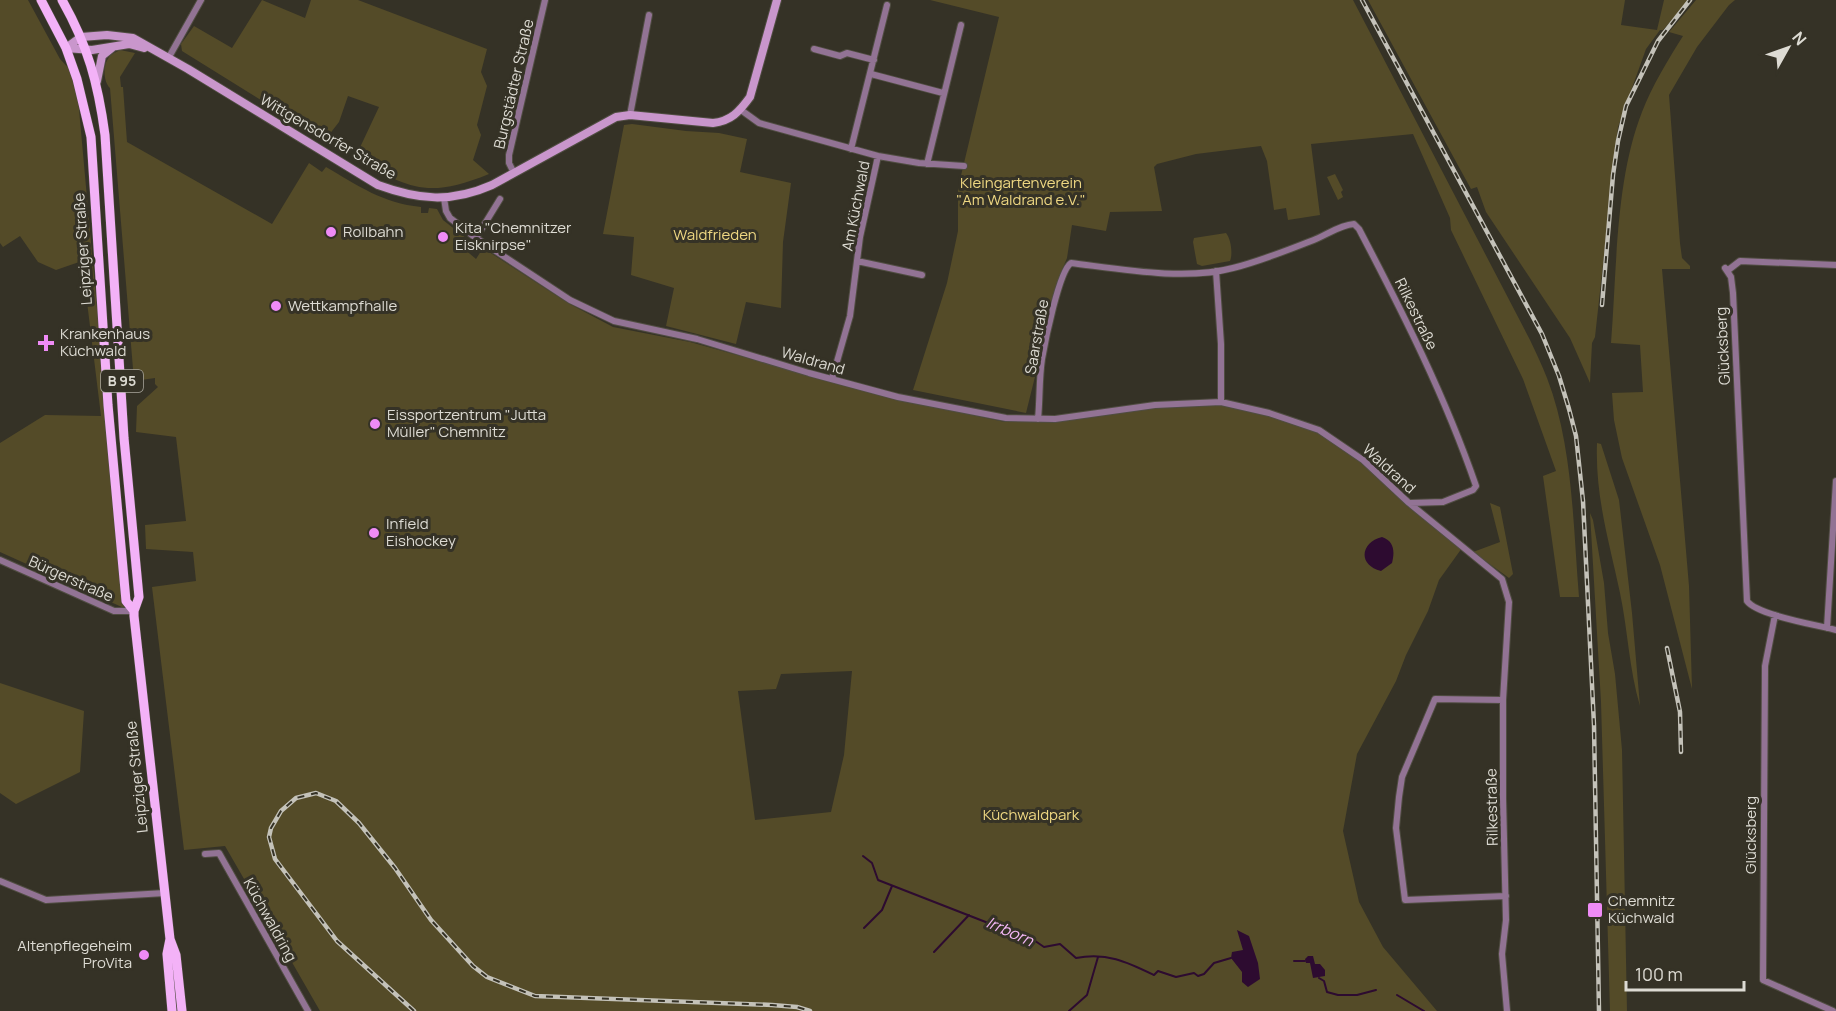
<svg xmlns="http://www.w3.org/2000/svg" width="1836" height="1011" viewBox="0 0 1836 1011" font-family="Manrope,sans-serif">
	<style>
		.green { fill: #544b28; fill-rule: evenodd }
		.water { fill: #2d0b30 }
		.lines { fill: none; stroke-linecap: round; stroke-linejoin: round }
		.stream { stroke: #2d0b30; stroke-width: 2 }
		.street-casing { stroke: #504d42; stroke-width: 8 }
		.secondary-casing { stroke: #504d42; stroke-width: 10 }
		.primary-casing { stroke: #504d42; stroke-width: 10 }
		.street { stroke: #927394; stroke-width: 6 }
		.secondary { stroke: #c996cc; stroke-width: 8 }
		.primary { stroke: #f3b2f7; stroke-width: 9 }
		.rail-casing { stroke: #c4c2b9; stroke-width: 4.5 }
		.rail { stroke: #353226; stroke-width: 2; stroke-dasharray: 7; stroke-linecap: butt }
		.poi-dot { fill: #ef8bf6; stroke: #353226; stroke-width: 2 }
		.labels { text-anchor: middle; stroke-width: 6; stroke-linejoin: round; paint-order: stroke }
		.shield { fill: #353226; stroke: #aba89f; stroke-width: 1.5 }
		.shield-label { font-size: 14px; font-weight: bold; fill: #dddbd3 }
		.street-label { font-size: 15px; fill: #dddbd3; stroke: #353226 }
		.park-label { font-size: 15px; fill: #eed782; stroke: #353226 }
		.poi-label { font-size: 15px; fill: #dddbd3; stroke: #353226; text-anchor: start }
		.water-label { font-size: 16px; font-style: italic; fill: #f5b8f8; stroke: #353226 }
	</style>
	<rect width="100%" height="100%" fill="#353226"/>
	<!-- green -->
	<path class="green" d="M 0,0 L 28,0 L 60,59 L 76,76 L 124,608 L 0,552 L 0,443 L 45,415 L 101,416 L 82,261 L 56,270 L 38,262 L 20,236 L 3,247 L 0,243 Z
		M 262,0 L 305,18 L 311,0 L 358,0 L 487,49 L 481,72 L 487,86 L 477,125 L 481,135 L 473,160 L 489,174 C 427,199 410,189 355,158 L 379,107 L 348,96 L 339,122 L 325,140 L 182,51 L 181,44 L 194,26 L 232,48 Z
		M 930,0 L 1353,0 L 1530,340 C 1536,353 1542,365 1547,378 C 1573,445 1573,525 1579,597 L 1560,597 L 1543,476 L 1556,471 L 1523,379 L 1451,230 L 1450,218 L 1413,134 L 1311,144 L 1320,215 L 1288,220 L 1286,208 L 1274,210 L 1267,161 L 1261,146 L 1196,154 L 1157,164 L 1154,167 L 1162,211 L 1110,212 L 1106,231 L 1072,225 L 1067,258 L 1062,270 L 1052,308 L 1026,413 L 913,390 L 947,283 L 958,231 L 958,188 L 999,17 Z
		M 1368,0 L 1625,0 L 1621,25 L 1657,30 L 1664,0 L 1689,0 L 1663,30 L 1660,30 L 1646,49 L 1618,127 L 1595,337 L 1592,343 L 1590,383 L 1570,338 L 1486,212 L 1477,187 L 1471,189 L 1460,169 Z
		M 1696,0 L 1735,0 L 1729,5 L 1697,47 L 1669,95 L 1680,243 L 1682,258 L 1690,266 L 1690,269 L 1662,269 L 1689,586 L 1692,689 L 1660,565 L 1622,458 L 1614,420 L 1612,393 L 1643,392 L 1640,345 L 1611,343 C 1617,269 1615,181 1642,112 C 1652,86 1668,60 1683,36 L 1669,32 Z
		M 120,50 L 135,53 L 120,77 L 121,87 L 123,87 L 127,142 L 272,224 L 309,163 L 322,172 L 326,167 C 359,186 382,203 421,207 L 421,213 L 428,213 L 429,208 L 437,209 L 443,220 L 467,239 L 463,248 L 476,259 L 483,248 L 568,303 L 613,327 L 690,342 L 897,399 L 1005,422 L 1053,422 L 1125,410 L 1219,404 L 1267,415 L 1319,433 L 1362,462 L 1462,548 L 1439,580 L 1428,611 L 1406,655 L 1396,681 L 1357,754 L 1343,831 L 1359,902 L 1383,947 L 1437,1011 L 320,1011 L 225,846 L 184,850 L 152,587 L 196,581 L 193,552 L 146,549 L 145,525 L 186,521 L 176,437 L 136,432 L 137,406 L 158,387 L 155,384 L 155,378 L 134,381 L 110,88 C 103,81 102,63 111,55 C 113,53 117,52 120,50 ZM 852,671 L 844,755 L 831,812 L 755,820 L 738,691 L 776,689 L 781,674 Z
		M 632,124 L 686,131 L 719,133 L 747,139 L 740,172 L 791,183 L 783,242 L 781,308 L 746,302 L 736,344 L 666,326 L 674,288 L 631,275 L 634,237 L 603,234 L 624,125 Z
		M 1335,174 L 1343,190 L 1341,192 L 1343,197 L 1338,200 L 1327,177 Z
		M 1226,233 C 1231,239 1233,254 1230,261 L 1202,266 L 1197,264 L 1193,242 L 1194,238 Z
		M 1597,443 L 1601,444 L 1619,500 L 1632,613 L 1640,706 C 1629,669 1628,631 1620,593 C 1609,541 1595,496 1597,443 Z
		M 1490,503 L 1500,507 L 1513,574 L 1509,578 L 1473,552 L 1500,542 Z
		M 1590,513 L 1593,520 L 1604,583 L 1608,633 L 1615,674 L 1622,750 L 1627,1011 L 1610,1011 L 1601,702 Z
		M 0,683 L 84,711 L 80,772 L 16,804 L 0,793 Z"/>
	<!-- water -->
	<path class="water" d="M 1382,537 C 1394,541 1395,551 1392,563 L 1381,571 C 1357,565 1361,542 1382,537 Z
		M 1237,930 L 1249,936 L 1258,963 L 1260,979 L 1248,987 L 1242,982 L 1242,972 L 1231,958 L 1232,952 L 1243,950 Z
		M 1308,956 L 1313,956 L 1315,964 L 1320,964 L 1325,970 L 1325,976 L 1313,978 L 1310,963 L 1306,963 L 1305,959 Z"/>
	<g class="lines">
		<!-- stream -->
		<path class="stream" d="M 863,856 L 872,863 L 878,880 L 1001,928 L 1025,934 L 1044,947 L 1060,944 L 1076,958 C 1107,952 1127,962 1154,975 L 1158,971 L 1176,977 L 1194,973 L 1198,976 L 1204,974 L 1214,963 L 1231,958
			M 864,928 L 882,910 L 892,886
			M 934,952 L 969,915
			M 1294,961 L 1305,961
			M 1319,978 L 1324,981 L 1327,992 L 1338,995 L 1357,995 L 1376,990
			M 1397,995 L 1424,1011
			M 1069,1011 L 1087,995 L 1098,957"/>
		<!-- street casing -->
		<g class="street-casing">
			<path id="street" d="M 814,49 L 840,56 L 847,53 L 874,60
				M 169,57 L 201,0
				M 871,74 L 943,93
				M 741,110 L 759,123 L 878,156 L 919,163 L 964,166
				M 630,115 L 649,15
				M 851,149 L 887,5
				M 927,164 L 961,25
				M 514,173 L 509,163 L 509,155 L 545,0
				M 444,198 L 446,211 L 450,218 L 476,238 L 570,300 L 614,321 L 697,339 L 809,373 L 898,397 L 1006,418 L 1055,419 L 1155,405 L 1221,402 L 1269,413 L 1319,430 L 1363,460 L 1409,503 L 1502,579 L 1509,602 L 1503,700 L 1503,798 L 1506,920 L 1502,954 L 1507,1011
				M 476,238 L 500,199
				M 857,261 L 922,275
				M 1725,268 L 1731,277 L 1733,293 L 1747,601 C 1757,615 1817,625 1836,630
				M 1216,271 L 1221,344 L 1221,402
				M 1727,271 L 1740,261 L 1836,265
				M 832,379 L 850,316 L 860,237 L 878,156
				M 1038,419 C 1040,399 1039,379 1042,359 C 1045,342 1059,271 1071,263 C 1120,269 1185,281 1233,268 C 1261,261 1288,250 1316,239 C 1328,234 1340,225 1354,224 L 1359,229 C 1403,313 1445,396 1476,486 L 1473,490 L 1443,502 L 1410,503
				M 0,560 L 114,611 L 134,611
				M 1775,615 L 1765,666 L 1763,980 L 1833,1011
				M 1827,628 L 1836,481
				M 1503,700 L 1435,699 L 1402,777 L 1399,797 L 1396,828 L 1405,900 L 1506,896
				M 205,854 L 219,853 L 308,1011
				M 0,881 L 46,900 L 165,893"/>
		</g>
		<!-- secondary casing -->
		<g class="secondary-casing">
			<path id="secondary" d="M 66,48 L 81,37 L 107,35 L 133,38 L 188,69 L 378,185 C 419,200 451,203 492,185 L 616,117 L 630,115 L 713,123 C 731,121 739,112 750,97 L 777,0
				M 66,48 L 92,50 L 129,44 L 144,48
				M 97,81 L 102,56 L 112,48"/>
		</g>
		<!-- primary casing -->
		<g class="primary-casing">
			<path id="primary" d="M 41,0 L 66,48 L 77,79 L 91,137 L 108,405 L 125,590 L 126,601 L 134,611 L 134,616 L 170,939 L 176,955 L 182,1011
				M 62,0 C 88,46 98,83 105,135 L 124,438 L 139,597 L 134,611
				M 170,939 L 167,954 L 172,1011"/>
		</g>
		<!-- street -->
		<use href="#street" class="street"/>
		<!-- secondary -->
		<use href="#secondary" class="secondary"/>
		<!-- primary -->
		<use href="#primary" class="primary"/>
		<!-- rail casing -->
		<g class="rail-casing">
			<path id="rail" d="M 1362,0 L 1542,334 L 1559,376 L 1569,409 L 1576,436 L 1583,501 L 1594,725 L 1599,1011
				M 1602,305 L 1613,175 L 1618,141 L 1626,106 L 1658,41 L 1690,0
				M 1667,648 L 1680,712 L 1681,752
				M 414,1011 L 337,941 L 275,859 L 269,837 L 271,828 L 281,811 L 296,798 L 316,793 L 336,801 L 359,823 L 395,868 L 431,920 L 473,966 L 487,977 L 535,996 L 772,1005 L 797,1007 L 810,1011"/>
		</g>
		<!-- rail -->
		<use href="#rail" class="rail"/>
	</g>
	<!-- markers -->
	<g class="poi-dot">
		<circle cx="331" cy="232" r="6"/>
		<circle cx="443" cy="237" r="6"/>
		<circle cx="276" cy="306" r="6"/>
		<path d="M43 334h6v6h6v6h-6v6h-6v-6h-6v-6h6z"/>
		<circle cx="375" cy="424" r="6"/>
		<circle cx="374" cy="533" r="6"/>
		<rect x="1587" y="902" width="16" height="16" rx="3"/>
		<circle cx="144" cy="955" r="6"/>
	</g>
	<g class="labels">
		<!-- shield labels -->
		<rect class="shield" x="101" y="370" width="42" height="22" rx="4.5"/>
		<g class="shield-label">
			<text x="122" y="386">B 95</text>
		</g>
		<!-- street labels -->
		<g class="street-label">
			<text transform="translate(514 84) rotate(-77)" y="5">Burgstädter Straße</text>
			<text transform="translate(328 137) rotate(30)" y="5">Wittgensdorfer Straße</text>
			<text transform="translate(856 206) rotate(-79)" y="5">Am Küchwald</text>
			<text transform="translate(83 249) rotate(-94)" y="5">Leipziger Straße</text>
			<text transform="translate(1416 314) rotate(64)" y="5">Rilkestraße</text>
			<text transform="translate(1037 337) rotate(-80)" y="5">Saarstraße</text>
			<text transform="translate(1723 346) rotate(-93)" y="5">Glücksberg</text>
			<text transform="translate(813 361) rotate(16)" y="5">Waldrand</text>
			<text transform="translate(1389 469) rotate(42)" y="5">Waldrand</text>
			<text transform="translate(71 579) rotate(24)" y="5">Bürgerstraße</text>
			<text transform="translate(137 777) rotate(-96)" y="5">Leipziger Straße</text>
			<text transform="translate(1492 807) rotate(-91)" y="5">Rilkestraße</text>
			<text transform="translate(1751 835) rotate(-90)" y="5">Glücksberg</text>
			<text transform="translate(270 920) rotate(61)" y="5">Küchwaldring</text>
		</g>
		<!-- park labels -->
		<g class="park-label">
			<text x="1021" y="188">Kleingartenverein<tspan x="1021" dy="17">"Am Waldrand e.V."</tspan></text>
			<text x="715" y="240">Waldfrieden</text>
			<text x="1031" y="820">Küchwaldpark</text>
		</g>
		<!-- poi labels -->
		<g class="poi-label">
			<text x="455" y="233">Kita "Chemnitzer<tspan x="455" dy="17">Eisknirpse"</tspan></text>
			<text x="343" y="237">Rollbahn</text>
			<text x="288" y="311">Wettkampfhalle</text>
			<text x="60" y="339">Krankenhaus<tspan x="60" dy="17">Küchwald</tspan></text>
			<text x="387" y="420">Eissportzentrum "Jutta<tspan x="387" dy="17">Müller" Chemnitz</tspan></text>
			<text x="386" y="529">Infield<tspan x="386" dy="17">Eishockey</tspan></text>
			<text x="1608" y="906">Chemnitz<tspan x="1608" dy="17">Küchwald</tspan></text>
			<text x="132" y="951" text-anchor="end">Altenpflegeheim<tspan x="132" dy="17">ProVita</tspan></text>
		</g>
		<!-- water labels -->
		<g class="water-label">
			<text transform="translate(1010 931) rotate(24)" y="6">Irrborn</text>
		</g>
	</g>
	<!-- north arrow -->
	<g transform="translate(1788 48) rotate(50)" stroke="#353226" stroke-width="4.5" paint-order="stroke">
	<path d="M0-4.5L10 22L0 15L-10 22Z" fill="#dddbd3"/>
	<text y="-9" font-size="16" font-weight="bold" text-anchor="middle" fill="#dddbd3">N</text>
	</g>
	<!-- scale -->
	<path d="M1626 981v9h118v-9" fill="none" stroke="#dddbd3" stroke-width="3"/>
	<text x="1635" y="981" font-size="18" fill="#dddbd3" stroke="#353226" stroke-width="4.5" paint-order="stroke">100 m</text>
</svg>
